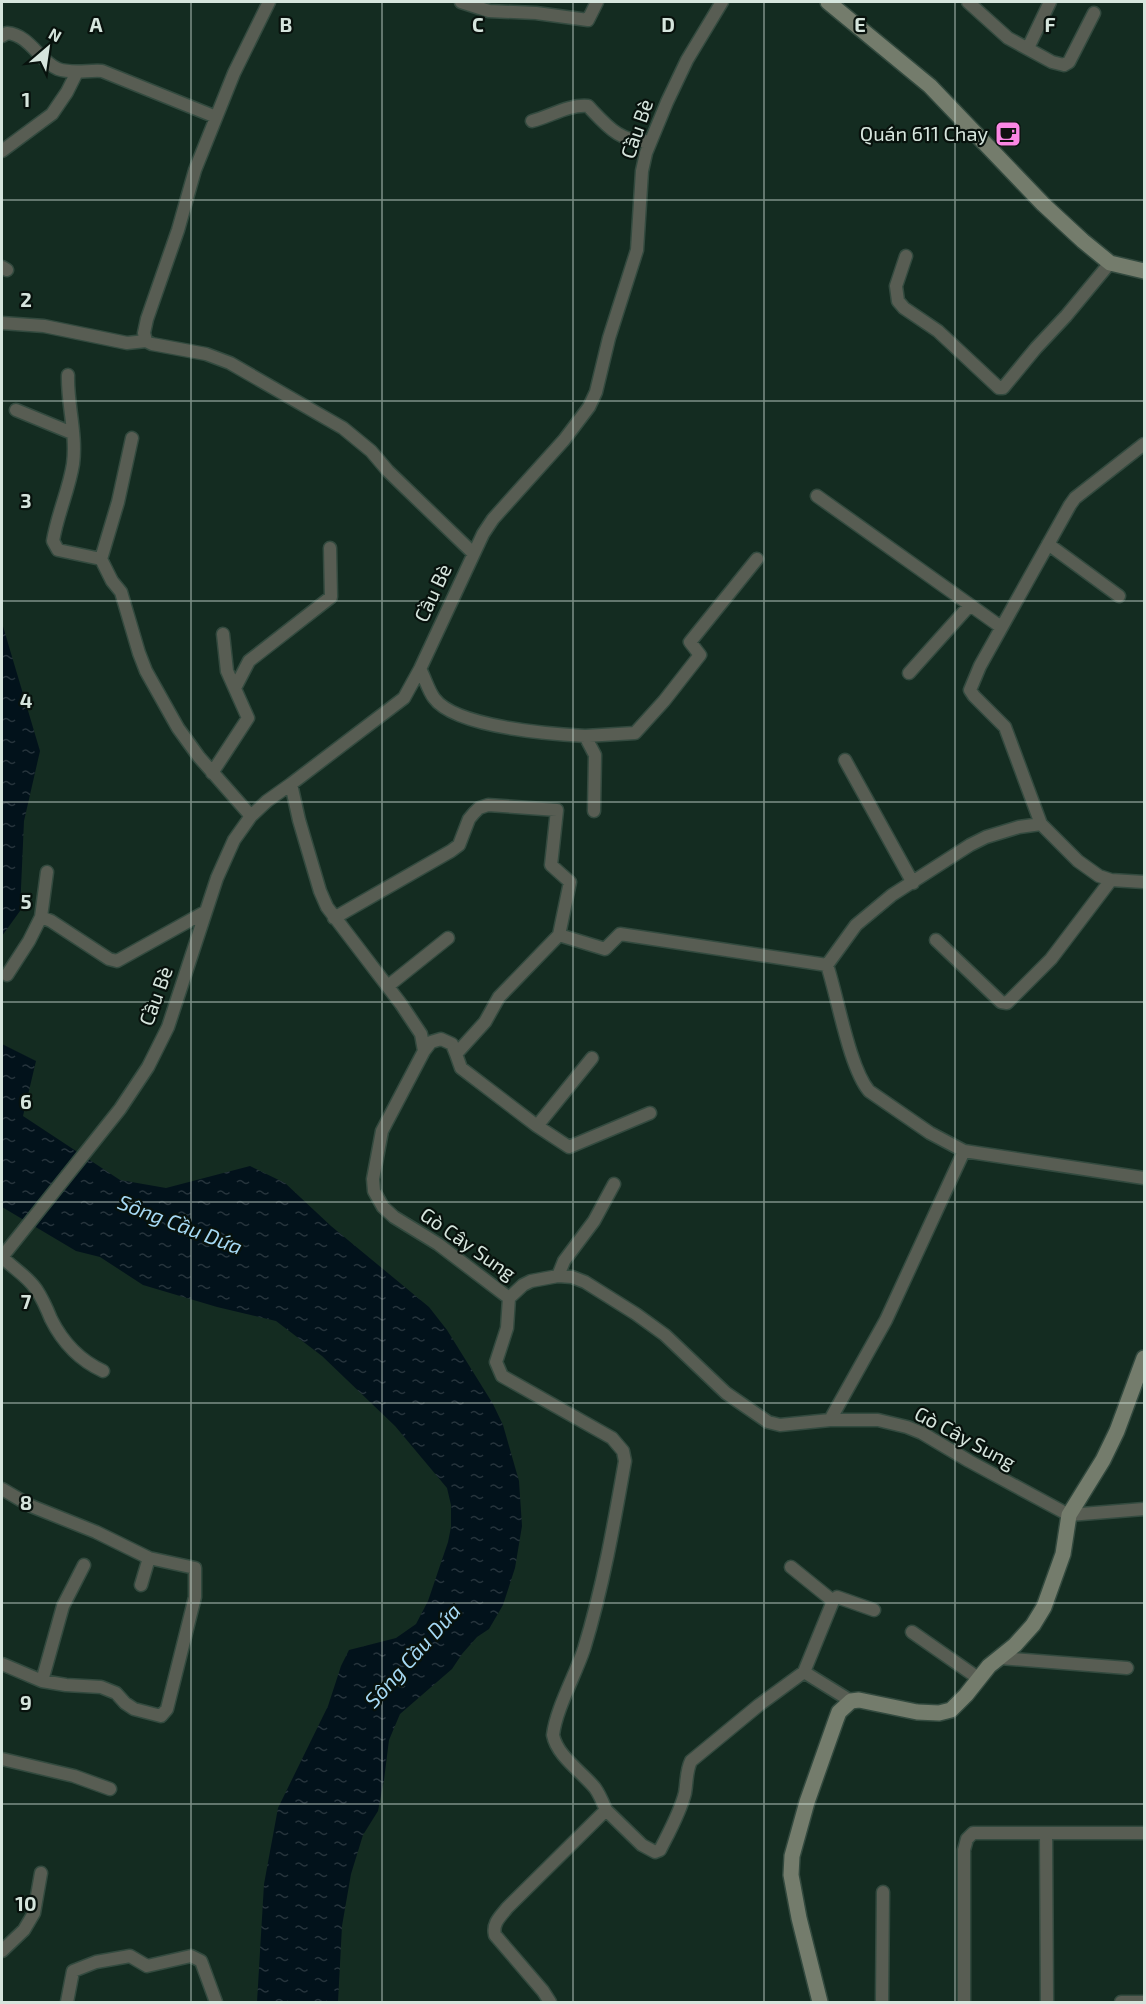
<svg xmlns="http://www.w3.org/2000/svg" width="1146" height="2004" viewBox="0 0 1146 2004" font-family="'Exo 2',sans-serif">
	<style>
		.water { fill: url(#water-ripples) }
		.lines { fill: none; stroke-linecap: round; stroke-linejoin: round }
		.street-casing { stroke: #334a3f; stroke-width: 15 }
		.secondary-casing { stroke: #334a3f; stroke-width: 18 }
		.street { stroke: #585d53; stroke-width: 12 }
		.secondary { stroke: #747c6c; stroke-width: 15 }
		.grid { fill: none; stroke: #d6e5dd; stroke-width: 1.5; stroke-opacity: 0.55 }
		.labels { text-anchor: middle; stroke-width: 4.5; stroke-linejoin: round; paint-order: stroke }
		.street-label { font-size: 20px; fill: #d6e5dd; stroke: #08120d }
		.poi-label { font-size: 20px; fill: #d6e5dd; stroke: #08120d; text-anchor: end }
		.water-label { font-size: 21px; font-style: italic; fill: #a6d9f4; stroke: #08120d }
		.grid-label { font-size: 20px; text-anchor: middle; font-weight: bold; fill: #d6e5dd; stroke: #08120d; stroke-width: 4.5; stroke-linejoin: round; paint-order: stroke }
	</style>
	<defs>
		<pattern id="water-ripples" width="26" height="14" patternUnits="userSpaceOnUse" patternTransform="scale(1.5)"><rect width="26" height="14" fill="#02121b"/><path d="M2 4q2-2 4 0t4 0M15 11q2-2 4 0t4 0" fill="none" stroke="#26343c"/></pattern>
	</defs>
	<rect width="100%" height="100%" fill="#142c21"/>
	<!-- water -->
	<path class="water" d="M 2,623 L 40,751 L 24,821 L 20,911 L 2,936 Z
		M 2,1044 L 36,1061 L 23,1116 L 120,1180 L 166,1188 L 250,1166 L 285,1183 L 331,1226 L 429,1307 L 447,1330 L 493,1404 L 503,1425 L 519,1481 L 522,1526 L 515,1568 L 503,1605 L 489,1629 L 477,1637 L 462,1654 L 452,1669 L 400,1714 L 389,1740 L 384,1780 L 378,1811 L 363,1835 L 351,1874 L 342,1926 L 338,2002 L 257,2002 L 264,1884 L 278,1808 L 328,1706 L 341,1666 L 349,1650 L 396,1638 L 416,1624 L 428,1601 L 448,1542 L 451,1527 L 451,1505 L 447,1488 L 395,1426 L 322,1356 L 276,1321 L 217,1307 L 143,1285 L 100,1257 L 76,1251 L 2,1207 Z"/>
	<g class="lines">
		<!-- street casing -->
		<g class="street-casing">
			<path id="street" d="M 269,2 L 234,73 L 195,170 L 178,230 L 147,319 L 144,333 L 146,341 L 152,344 L 206,354 L 230,363 L 343,428 L 371,451 L 388,471 L 473,553
				M 461,2 L 489,11 L 536,13 L 588,20 L 597,2
				M 968,2 L 1008,38 L 1052,62 L 1064,65 L 1069,62 L 1094,13
				M 2,36 L 7,33 C 30,35 39,61 58,69 C 72,74 88,70 102,71 L 216,117
				M 1028,48 L 1050,2
				M 532,121 C 549,117 569,104 588,106 C 607,126 621,144 651,141
				M 2,151 L 52,114 L 67,92 L 77,72
				M 906,256 L 896,286 L 898,301 L 904,308 L 938,331 L 999,388 L 1003,388 L 1036,348 L 1066,316 L 1110,263
				M 2,267 L 7,270
				M 2,323 L 44,326 L 127,343 L 146,341
				M 68,375 C 67,404 77,434 73,464 C 69,490 57,515 53,541 L 58,550 L 101,559
				M 16,410 L 72,433
				M 132,438 L 118,502 L 101,559 L 112,581 L 121,592 L 139,653 L 146,671 L 178,728 L 199,757 L 251,816
				M 1144,444 L 1075,498 L 1070,505 L 980,666 L 970,690 L 974,696 L 1005,727 L 1041,824 L 1078,861 L 1099,876 L 1111,880 L 1144,882
				M 817,496 L 1001,627
				M 1048,544 L 1119,596
				M 420,669 C 425,678 428,690 434,698 C 455,727 550,734 585,736 L 595,755 L 594,811
				M 909,673 L 970,605
				M 235,688 L 249,661 L 331,597 L 330,548
				M 585,736 L 635,733 L 664,701 L 700,655 L 690,642 L 757,559
				M 845,760 L 913,883
				M 212,773 L 248,718 L 227,671 L 223,634
				M 291,784 L 299,820 L 320,891 L 327,907 L 401,1004 L 421,1034 L 424,1051 L 382,1131 L 373,1179 L 374,1191 L 383,1207 L 394,1217 L 438,1244 L 509,1298 L 523,1285 L 531,1281 L 558,1276 L 572,1277 L 585,1282 L 636,1314 L 665,1335 L 726,1393 L 768,1422 L 780,1425 L 830,1420 L 878,1420 L 907,1427 L 922,1433 L 969,1461 L 1069,1515 L 1144,1509
				M 1041,824 L 1019,827 L 986,837 L 970,845 L 892,895 L 856,925 L 827,965 C 838,998 849,1067 869,1091 L 930,1133 L 964,1151 L 1144,1178
				M 41,917 L 47,872
				M 334,918 L 451,851 L 459,845 L 469,819 L 474,813 L 479,808 L 488,805 L 557,810 L 551,865 L 570,882 L 559,935
				M 936,940 L 1001,1002 L 1007,1003 L 1051,959 L 1111,880
				M 7,975 L 29,941 L 41,917 L 51,921 L 109,959 L 117,961 L 205,912
				M 388,986 L 448,938
				M 424,1051 L 431,1042 L 441,1039 L 452,1044 L 456,1054 L 485,1022 L 499,997 L 559,935 L 605,949 L 620,934 L 827,965
				M 456,1054 L 461,1068 L 537,1126 L 569,1147 L 650,1113
				M 537,1126 L 592,1058
				M 2,1257 L 120,1109 L 148,1067 L 168,1027 L 217,878 L 234,840 L 251,816 L 267,801 L 291,784 L 404,698 L 420,669 L 483,534 L 493,519 L 564,440 L 589,407 L 596,392 L 609,338 L 637,250 L 642,171 L 646,153 L 667,102 L 687,60 L 722,2
				M 2,1257 C 13,1268 27,1276 36,1289 C 42,1298 47,1309 51,1319 C 63,1343 79,1360 103,1371
				M 558,1276 L 564,1261 L 594,1221 L 614,1184
				M 509,1298 L 507,1328 L 496,1362 L 502,1376 L 612,1438 L 623,1451 L 625,1461 C 614,1524 603,1587 584,1649 C 575,1676 556,1709 553,1735 C 557,1756 582,1772 595,1788 C 600,1795 603,1803 606,1810 L 507,1908 C 501,1916 492,1923 495,1935 L 543,1991 L 550,2002
				M 830,1420 L 886,1320 L 964,1151
				M 2,1489 L 31,1506 L 96,1532 L 149,1558 L 195,1568 L 195,1597 L 167,1709 L 161,1716 L 134,1709 L 125,1703 L 116,1693 L 101,1687 L 66,1685 L 42,1681 L 2,1664
				M 791,1567 L 833,1601 L 837,1597 L 874,1610
				M 141,1585 L 149,1558
				M 912,1632 L 978,1678
				M 1000,1658 L 1127,1668
				M 804,1672 L 833,1601
				M 42,1681 L 63,1606 L 84,1565
				M 2,1759 L 74,1776 L 110,1789
				M 606,1810 L 642,1845 L 655,1852 L 660,1850 C 669,1832 680,1813 685,1793 C 687,1782 686,1771 691,1761 L 759,1705 L 804,1672 L 851,1701
				M 1046,1834 L 1047,2002
				M 2,1951 L 24,1930 L 34,1913 L 41,1873
				M 67,2002 L 73,1971 L 96,1962 L 130,1956 L 147,1966 L 191,1956 L 201,1961 L 216,2002
				M 882,2002 L 883,1892
				M 964,2002 L 964,1850 L 967,1839 L 973,1833 L 1144,1833
				M 1121,2002 L 1144,2002"/>
		</g>
		<!-- secondary casing -->
		<g class="secondary-casing">
			<path id="secondary" d="M 828,2 L 930,86 L 1043,204 L 1083,241 L 1110,263 L 1144,271
				M 820,2002 L 799,1918 L 791,1875 L 792,1856 L 807,1802 L 836,1720 L 839,1712 L 851,1701 L 859,1700 L 917,1712 L 939,1713 L 951,1710 L 966,1695 L 989,1666 L 1015,1645 L 1033,1625 L 1044,1607 L 1063,1554 L 1069,1515 L 1103,1460 L 1117,1431 L 1144,1358"/>
		</g>
		<!-- street -->
		<use href="#street" class="street"/>
		<!-- secondary -->
		<use href="#secondary" class="secondary"/>
	</g>
	<!-- grid -->
	<path class="grid" d="M 191,2 L 191,2002M 382,2 L 382,2002M 573,2 L 573,2002M 764,2 L 764,2002M 955,2 L 955,2002M 2,200 L 1144,200M 2,401 L 1144,401M 2,601 L 1144,601M 2,802 L 1144,802M 2,1002 L 1144,1002M 2,1202 L 1144,1202M 2,1403 L 1144,1403M 2,1603 L 1144,1603M 2,1804 L 1144,1804"/>
	<!-- icons -->
	<defs>
		<g id="cafe-square" transform="scale(1.35)"><rect x="-9" y="-9" width="18" height="18" rx="4" fill="#fb87e5" stroke="#08120d"/><path d="M-5.5-4.5H6V0H3Q3 3.5 0 3.5H-2.5Q-5.5 3.5-5.5 0ZM3-3.2v2h1.7v-2ZM-6 4.5H4V6H-6Z" fill="#111"/></g>
	</defs>
	<g fill-rule="evenodd">
		<use href="#cafe-square" x="1008" y="134"/>
	</g>
	<g class="labels">
		<!-- street labels -->
		<g class="street-label">
			<text transform="translate(637 129) rotate(-71)" y="7">Cầu Bè</text>
			<text transform="translate(433 593) rotate(-65)" y="7">Cầu Bè</text>
			<text transform="translate(156 996) rotate(-70)" y="7">Cầu Bè</text>
			<text transform="translate(468 1244) rotate(35)" y="7">Gò Cây Sung</text>
			<text transform="translate(965 1438) rotate(28)" y="7">Gò Cây Sung</text>
		</g>
		<!-- poi labels -->
		<g class="poi-label">
			<text x="988" y="141">Quán 611 Chay</text>
		</g>
		<!-- water labels -->
		<g class="water-label">
			<text transform="translate(180 1225) rotate(21)" y="7">Sông Cầu Dứa</text>
			<text transform="translate(413 1656) rotate(-48)" y="7">Sông Cầu Dứa</text>
		</g>
	</g>
	<g class="grid-label">
		<text x="96" y="32">A</text>
		<text x="286" y="32">B</text>
		<text x="478" y="32">C</text>
		<text x="668" y="32">D</text>
		<text x="860" y="32">E</text>
		<text x="1050" y="32">F</text>
		<text x="26" y="107">1</text>
		<text x="26" y="307">2</text>
		<text x="26" y="508">3</text>
		<text x="26" y="708">4</text>
		<text x="26" y="909">5</text>
		<text x="26" y="1109">6</text>
		<text x="26" y="1309">7</text>
		<text x="26" y="1510">8</text>
		<text x="26" y="1710">9</text>
		<text x="26" y="1911">10</text>
	</g>
	<!-- border -->
	<rect width="1146" height="2004" fill="none" stroke="#d6e5dd" stroke-width="6"/>
	<!-- north arrow -->
	<g transform="translate(48 48) rotate(29)" stroke="#08120d" stroke-width="4.5" paint-order="stroke">
	<path d="M0-4.5L10 22L0 15L-10 22Z" fill="#d6e5dd"/>
	<text y="-9" font-size="16" font-weight="bold" text-anchor="middle" fill="#d6e5dd">N</text>
	</g>
</svg>
